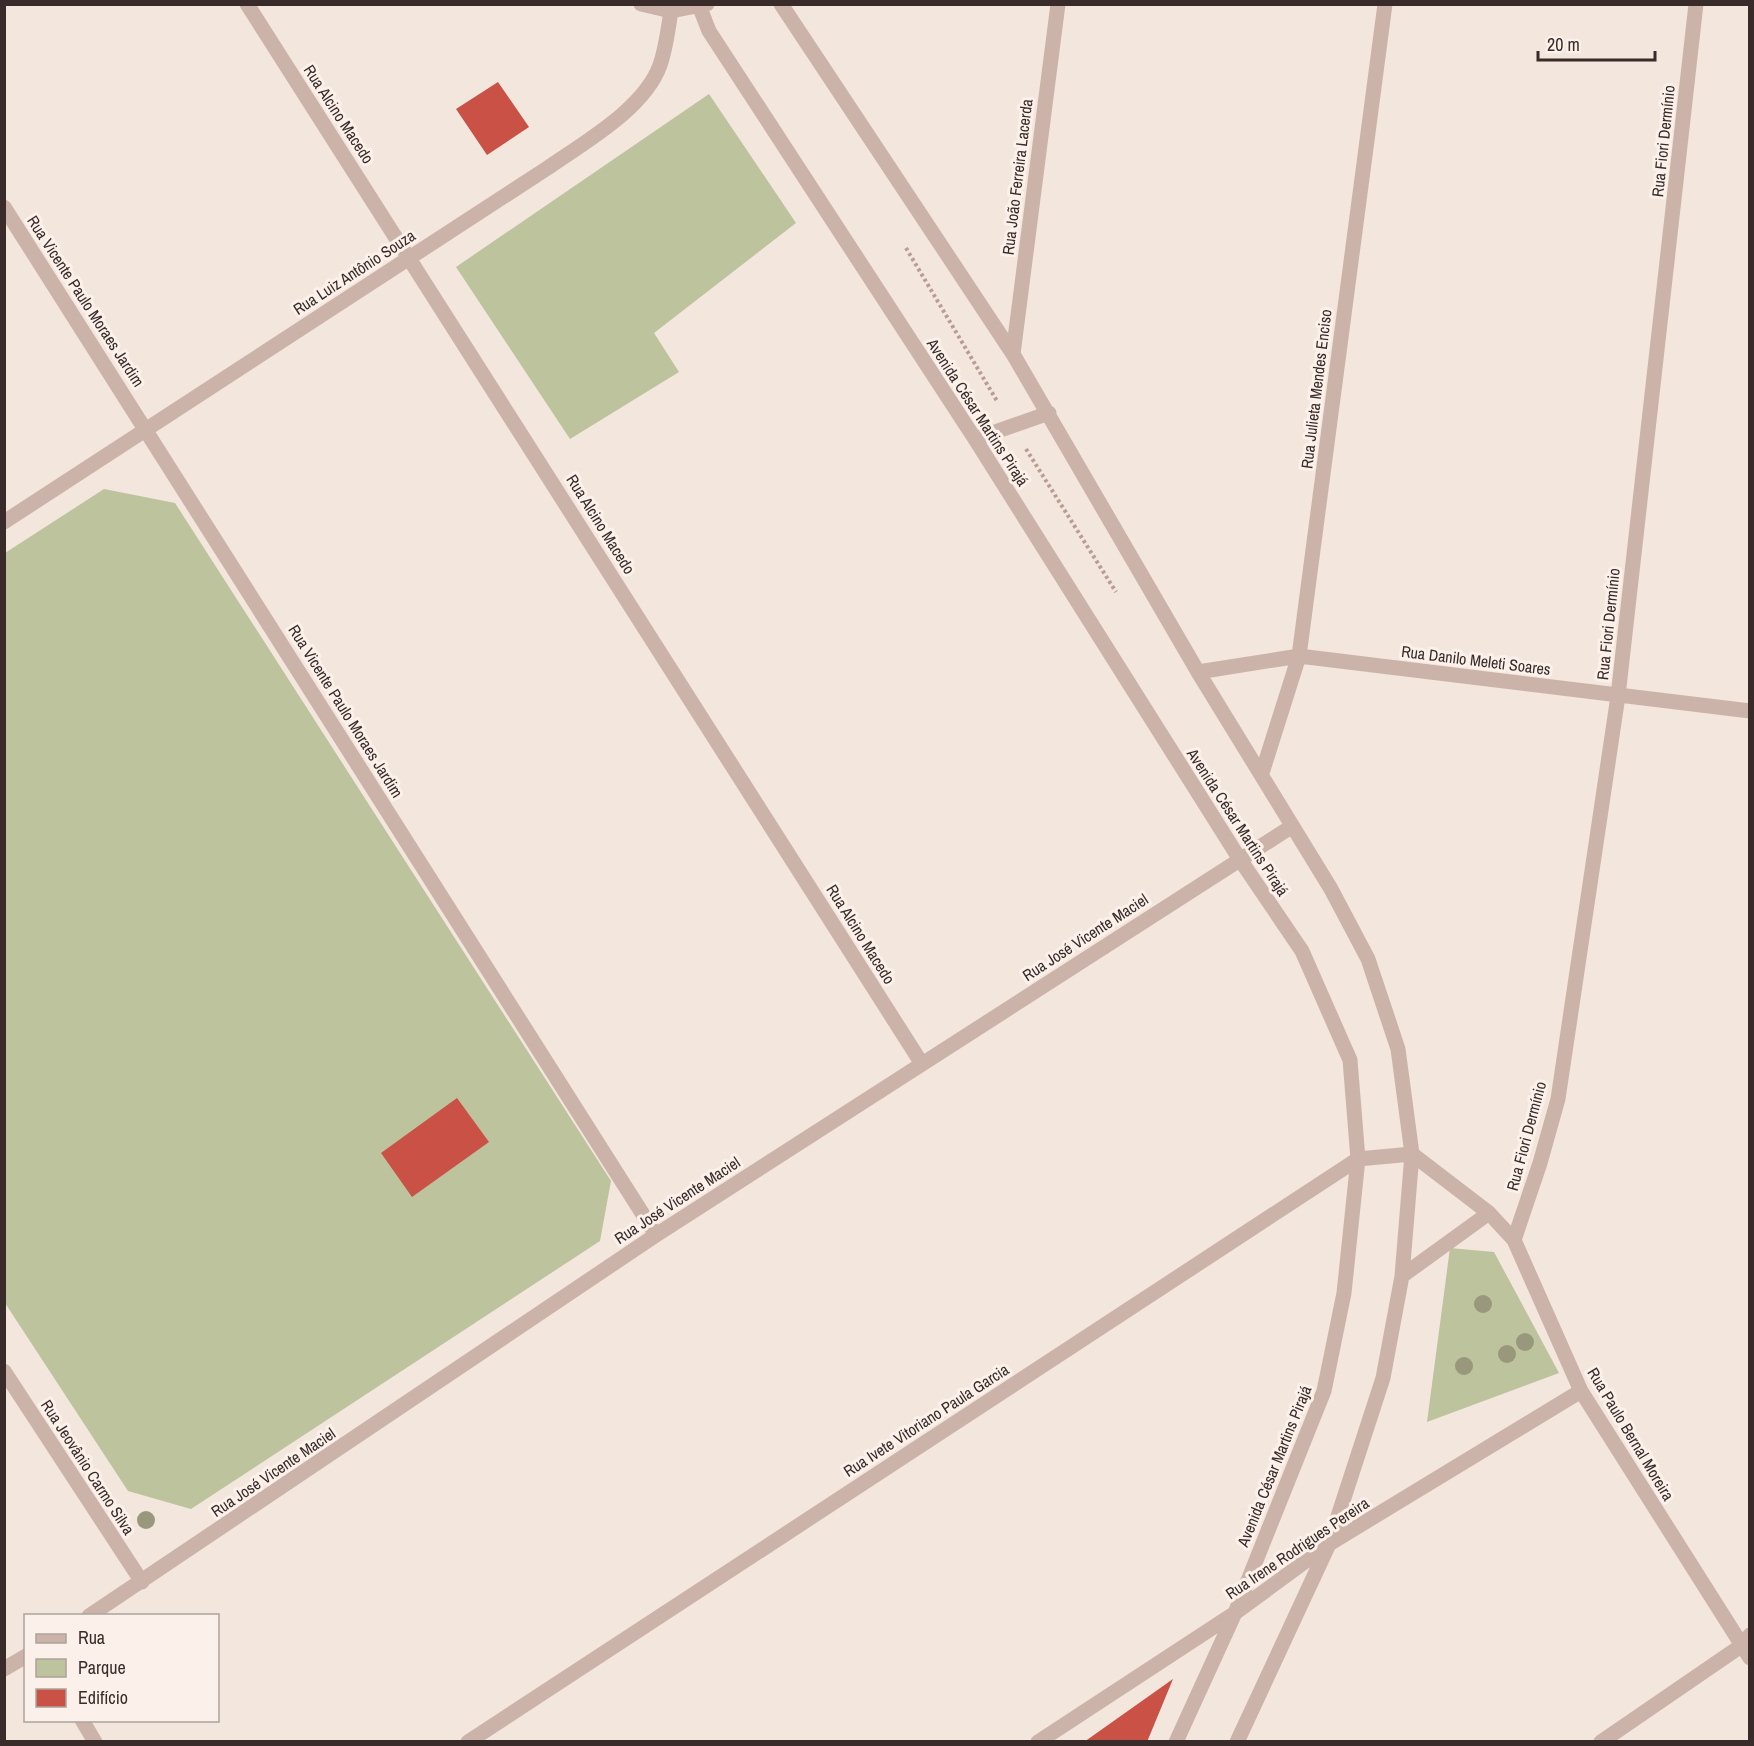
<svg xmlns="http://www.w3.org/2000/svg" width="1754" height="1746" viewBox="0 0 1754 1746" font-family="'Archivo Narrow',sans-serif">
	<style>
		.green { fill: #bcc39d }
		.building { fill: #ca5145 }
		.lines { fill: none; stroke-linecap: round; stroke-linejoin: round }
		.path { stroke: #b89d93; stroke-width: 4; stroke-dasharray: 3 3; stroke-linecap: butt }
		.minor { stroke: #ccb3a9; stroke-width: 15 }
		.tree { fill: #99987c }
		.labels { text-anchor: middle; stroke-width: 6; stroke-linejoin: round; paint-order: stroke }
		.street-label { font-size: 16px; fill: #392b29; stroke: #fbf1ea }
	</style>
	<rect width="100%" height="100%" fill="#f3e6dd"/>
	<!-- green -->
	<path class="green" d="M 709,94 L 796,223 L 654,333 L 679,372 L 570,439 L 456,267 Z
		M 104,489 L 175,503 L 611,1181 L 600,1241 L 191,1509 L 128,1491 L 5,1303 L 5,553 Z
		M 1450,1248 L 1494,1252 L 1559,1373 L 1427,1422 Z"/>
	<!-- building -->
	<path class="building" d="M 498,82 L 529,127 L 487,155 L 456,109 Z
		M 457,1098 L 489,1142 L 412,1197 L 381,1153 Z
		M 1173,1679 L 1147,1742 L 1084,1742 Z"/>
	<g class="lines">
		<!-- path -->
		<path class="path" d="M 906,248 L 997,401
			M 1026,449 L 1116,592"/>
		<!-- minor -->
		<path class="minor" d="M 247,4 L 922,1064
			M 641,4 L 671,11 L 707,4
			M 781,4 L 1013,354 L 1198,672 L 1331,889 L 1368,959 L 1398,1049 L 1412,1154 L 1402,1276 L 1383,1378 L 1329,1544 L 1237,1742
			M 700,8 L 709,31 L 975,439 L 1239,858 L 1302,951 L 1350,1060 L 1358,1159 L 1344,1293 L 1324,1391 L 1235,1613 L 1176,1742
			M 4,207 L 656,1235
			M 1013,354 L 1058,4
			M 975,439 L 1049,413
			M 4,522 L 549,167 C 585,142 645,108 660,65 C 666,48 668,29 671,11
			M 1198,672 L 1299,656 L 1750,711
			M 1262,773 L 1299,656 L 1385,4
			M 1412,1154 L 1489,1213 L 1514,1240 L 1581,1391 L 1750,1658
			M 1514,1240 L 1540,1163 L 1558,1099 L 1618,696 L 1696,4
			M 1402,1276 L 1489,1213
			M 4,1371 L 142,1582
			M 89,1616 L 656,1235 L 1291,827
			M 4,1669 L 26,1656
			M 82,1720 L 95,1742
			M 468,1742 L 1358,1159 L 1412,1154
			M 1038,1742 L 1235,1613 L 1329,1544 L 1581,1391
			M 1601,1742 L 1741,1646 L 1750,1635"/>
	</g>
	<!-- trees -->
	<g class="tree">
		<circle cx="1483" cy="1304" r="9"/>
		<circle cx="1525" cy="1342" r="9"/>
		<circle cx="1507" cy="1354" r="9"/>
		<circle cx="1464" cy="1366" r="9"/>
		<circle cx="146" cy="1520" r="9"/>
	</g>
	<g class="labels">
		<!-- street labels -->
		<g class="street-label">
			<text transform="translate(339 114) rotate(57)" y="6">Rua Alcino Macedo</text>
			<text transform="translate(1663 141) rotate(-84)" y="6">Rua Fiori Dermínio</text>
			<text transform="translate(1017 177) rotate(-83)" y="6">Rua João Ferreira Lacerda</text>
			<text transform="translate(354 272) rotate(-33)" y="6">Rua Luiz Antônio Souza</text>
			<text transform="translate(86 301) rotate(57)" y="6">Rua Vicente Paulo Moraes Jardim</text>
			<text transform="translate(1316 389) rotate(-83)" y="6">Rua Julieta Mendes Enciso</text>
			<text transform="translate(978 412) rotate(57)" y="6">Avenida César Martins Pirajá</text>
			<text transform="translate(601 524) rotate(58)" y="6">Rua Alcino Macedo</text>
			<text transform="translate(1608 624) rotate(-84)" y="6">Rua Fiori Dermínio</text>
			<text transform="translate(1476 660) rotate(7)" y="6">Rua Danilo Meleti Soares</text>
			<text transform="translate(346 711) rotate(58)" y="6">Rua Vicente Paulo Moraes Jardim</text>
			<text transform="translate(1238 822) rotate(57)" y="6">Avenida César Martins Pirajá</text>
			<text transform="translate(861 934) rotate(58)" y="6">Rua Alcino Macedo</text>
			<text transform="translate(1085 937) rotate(-33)" y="6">Rua José Vicente Maciel</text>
			<text transform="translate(1526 1136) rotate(-75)" y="6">Rua Fiori Dermínio</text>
			<text transform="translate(677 1200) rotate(-33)" y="6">Rua José Vicente Maciel</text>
			<text transform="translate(926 1420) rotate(-33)" y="6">Rua Ivete Vitoriano Paula Garcia</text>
			<text transform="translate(1631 1434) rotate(59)" y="6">Rua Paulo Bernal Moreira</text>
			<text transform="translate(1274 1466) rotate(-68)" y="6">Avenida César Martins Pirajá</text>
			<text transform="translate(88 1467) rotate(57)" y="6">Rua Jeovânio Carmo Silva</text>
			<text transform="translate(273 1472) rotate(-34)" y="6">Rua José Vicente Maciel</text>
			<text transform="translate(1297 1548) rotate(-34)" y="6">Rua Irene Rodrigues Pereira</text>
		</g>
	</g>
	<!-- border -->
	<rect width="1754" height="1746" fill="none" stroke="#392b29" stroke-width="12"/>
	<!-- legend -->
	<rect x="24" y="1614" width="195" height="108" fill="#fbf1ea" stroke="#ada29d" stroke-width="1.5"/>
	<rect x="36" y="1634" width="30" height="9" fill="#ccb3a9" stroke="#ada29d" stroke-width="1.5"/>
	<text x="78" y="1644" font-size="18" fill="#392b29">Rua</text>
	<rect x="36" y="1659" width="30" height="18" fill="#bcc39d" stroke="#ada29d" stroke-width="1.5"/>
	<text x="78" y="1674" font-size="18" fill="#392b29">Parque</text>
	<rect x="36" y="1689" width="30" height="18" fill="#ca5145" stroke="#ada29d" stroke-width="1.5"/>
	<text x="78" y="1704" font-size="18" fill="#392b29">Edifício</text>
	<!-- scale -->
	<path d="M1538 51v9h117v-9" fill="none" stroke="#392b29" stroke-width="3"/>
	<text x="1547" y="51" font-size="18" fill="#392b29" stroke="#fbf1ea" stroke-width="4.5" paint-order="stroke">20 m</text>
</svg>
